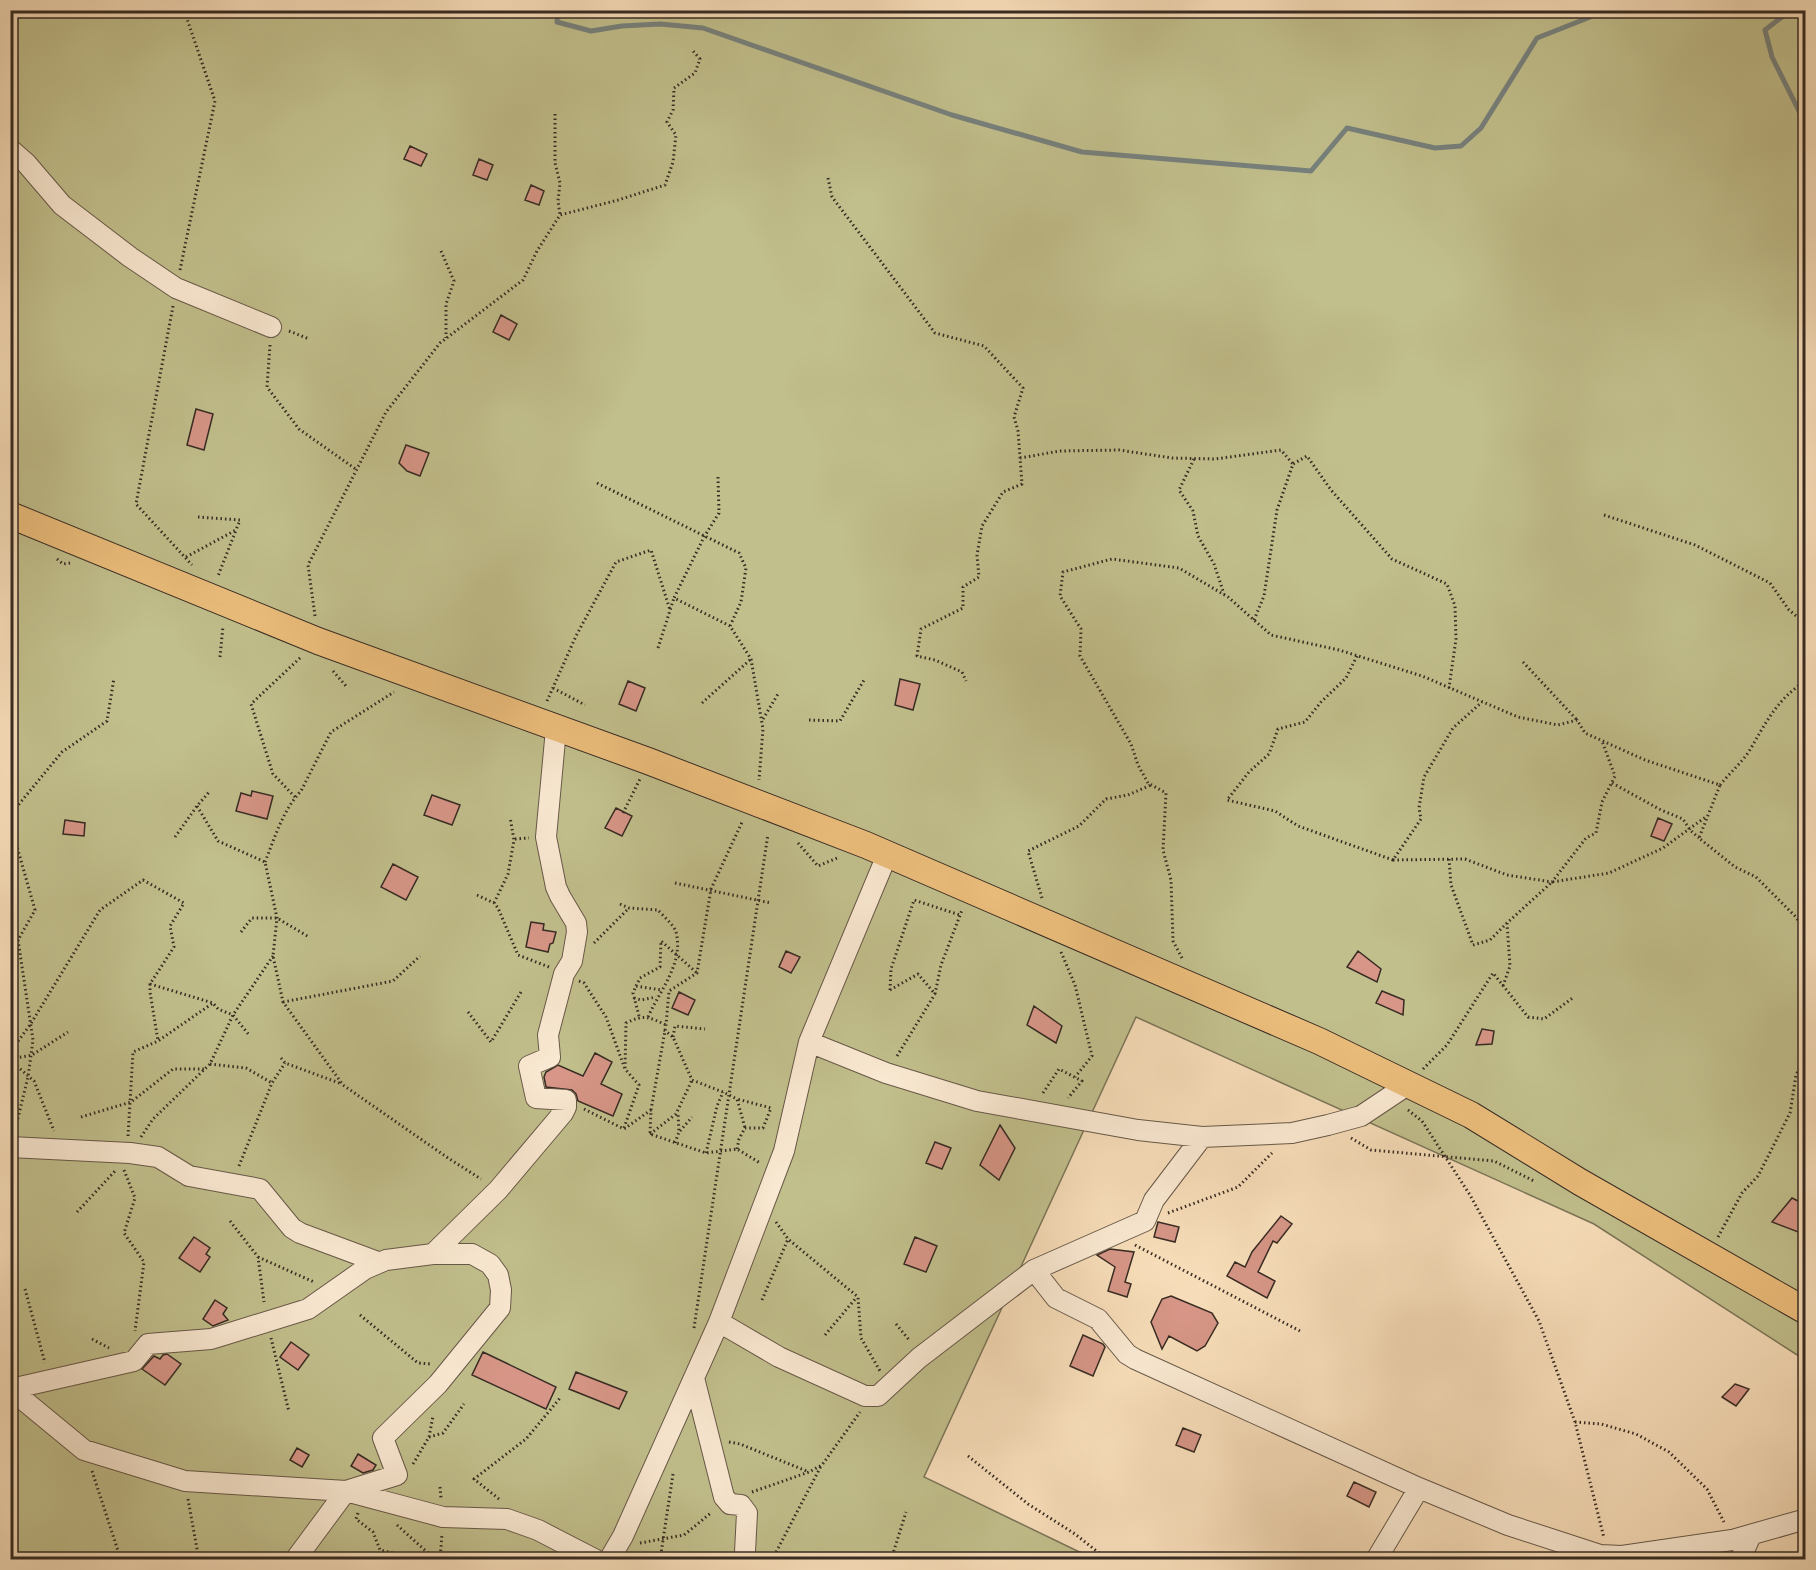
<svg xmlns="http://www.w3.org/2000/svg" width="1816" height="1570" viewBox="0 0 1816 1570" font-family="'EB Garamond',serif">
	<style>
		.green { fill: #c1bf8c; stroke: #7c7558; stroke-width: 1.5 }
		.lines { fill: none; stroke-linecap: round; stroke-linejoin: round }
		.stream { stroke: #77817d; stroke-width: 5 }
		.building { fill: #d79687; stroke: #372b23; stroke-width: 1.5 }
		.minor-casing { stroke: #675848; stroke-width: 22 }
		.major-casing { stroke: #372b23; stroke-width: 28 }
		.path { stroke: #372b23; stroke-width: 3; stroke-dasharray: 1.5 3; stroke-linecap: butt }
		.minor { stroke: #fae9d2; stroke-width: 20 }
		.major { stroke: #ecbe7c; stroke-width: 26 }
	</style>
	<rect width="100%" height="100%" fill="#f7ddb9"/>
	<filter id="stains"><feTurbulence type="fractalNoise" baseFrequency=".00333" numOctaves="4"/><feColorMatrix values="0 0 0 0 .2 0 0 0 0 .09 0 0 0 0 .02 0 0 0 .5 -.17"/></filter>
	<radialGradient id="worn" r=".72"><stop offset=".6" stop-color="#630" stop-opacity="0"/><stop offset="1" stop-color="#630" stop-opacity=".3"/></radialGradient>
	<!-- green -->
	<path class="green" d="M 11,11 L 1805,11 L 1805,1360 L 1594,1224 L 1136,1017 L 924,1477 L 1094,1559 L 11,1560 Z"/>
	<g class="lines">
		<!-- stream -->
		<path class="stream" d="M 558,10 L 557,22 L 591,31 L 622,26 L 660,24 L 703,28 L 952,115 L 1082,152 L 1311,171 L 1347,128 L 1435,148 L 1461,146 L 1481,128 L 1537,38 L 1608,10
			M 1791,10 L 1765,30 L 1772,57 L 1806,125"/>
	</g>
	<!-- building -->
	<path class="building" d="M 410,146 L 427,154 L 421,166 L 404,159 Z
		M 479,159 L 493,165 L 487,180 L 473,175 Z
		M 531,185 L 544,191 L 539,205 L 525,200 Z
		M 501,315 L 517,324 L 509,340 L 493,332 Z
		M 196,409 L 213,414 L 204,450 L 187,445 Z
		M 406,445 L 429,453 L 420,476 L 407,471 L 399,463 Z
		M 900,679 L 920,684 L 913,710 L 895,705 Z
		M 628,681 L 645,688 L 636,711 L 619,704 Z
		M 252,791 L 273,796 L 267,819 L 236,811 L 241,793 L 251,796 Z
		M 432,795 L 460,805 L 452,825 L 424,815 Z
		M 616,808 L 632,816 L 622,836 L 605,828 Z
		M 1658,818 L 1672,824 L 1664,841 L 1651,836 Z
		M 65,820 L 85,823 L 84,836 L 63,834 Z
		M 393,864 L 418,877 L 406,900 L 381,887 Z
		M 531,922 L 544,924 L 543,930 L 556,932 L 553,943 L 550,944 L 548,952 L 526,947 Z
		M 786,951 L 800,957 L 791,973 L 779,967 Z
		M 1358,951 L 1381,969 L 1377,982 L 1347,967 Z
		M 1382,991 L 1404,1000 L 1403,1015 L 1376,1003 Z
		M 679,992 L 695,1000 L 688,1015 L 672,1008 Z
		M 1034,1006 L 1062,1026 L 1056,1043 L 1027,1025 Z
		M 1482,1029 L 1494,1031 L 1492,1044 L 1476,1045 Z
		M 595,1053 L 612,1062 L 601,1084 L 622,1094 L 613,1116 L 578,1101 L 576,1094 L 572,1090 L 546,1087 L 544,1077 L 546,1072 L 558,1065 L 583,1076 Z
		M 1000,1125 L 1015,1148 L 999,1180 L 980,1165 Z
		M 935,1142 L 951,1148 L 942,1169 L 926,1163 Z
		M 1792,1198 L 1806,1205 L 1806,1235 L 1772,1222 Z
		M 1281,1216 L 1292,1224 L 1277,1243 L 1273,1241 L 1258,1272 L 1275,1281 L 1267,1298 L 1227,1276 L 1235,1262 L 1245,1267 L 1252,1252 Z
		M 1158,1222 L 1179,1227 L 1175,1242 L 1154,1237 Z
		M 194,1237 L 210,1248 L 206,1254 L 210,1257 L 200,1272 L 179,1258 Z
		M 915,1237 L 937,1246 L 926,1272 L 904,1264 Z
		M 1110,1249 L 1134,1252 L 1125,1282 L 1131,1284 L 1127,1297 L 1108,1291 L 1115,1267 L 1097,1255 Z
		M 1171,1296 L 1212,1313 L 1218,1323 L 1205,1346 L 1197,1351 L 1169,1336 L 1162,1349 L 1151,1322 L 1162,1299 Z
		M 215,1300 L 227,1308 L 223,1314 L 228,1320 L 213,1326 L 203,1319 Z
		M 1083,1335 L 1103,1344 L 1105,1347 L 1093,1376 L 1070,1366 Z
		M 291,1342 L 309,1355 L 298,1370 L 280,1357 Z
		M 483,1352 L 556,1387 L 546,1409 L 472,1375 Z
		M 167,1354 L 181,1364 L 165,1385 L 142,1369 L 154,1356 L 160,1359 L 163,1355 Z
		M 576,1372 L 627,1392 L 619,1409 L 569,1389 Z
		M 1735,1384 L 1749,1389 L 1736,1406 L 1722,1397 Z
		M 1183,1428 L 1201,1435 L 1194,1452 L 1176,1445 Z
		M 297,1448 L 309,1455 L 302,1467 L 290,1460 Z
		M 358,1454 L 376,1465 L 373,1470 L 363,1473 L 351,1466 Z
		M 1354,1482 L 1376,1492 L 1369,1507 L 1347,1496 Z"/>
	<g class="lines">
		<!-- minor casing -->
		<g class="minor-casing">
			<path id="minor" d="M 10,149 L 26,163 L 62,205 L 130,257 L 176,288 L 271,327
				M 809,1042 L 886,1073 L 977,1101 L 1138,1130 L 1202,1137 L 1292,1133 L 1328,1125 L 1361,1116 L 1409,1084
				M 10,1147 L 130,1153 L 158,1157 L 189,1176 L 260,1189 L 292,1228 L 300,1233 L 378,1262
				M 433,1254 L 498,1190 L 563,1113 L 566,1107 L 566,1100 L 536,1098 L 529,1066 L 550,1057 L 548,1035 L 564,974 L 572,961 L 577,932 L 576,923 L 560,896 L 556,887 L 546,837 L 556,729
				M 1034,1270 L 1056,1298 L 1098,1319 L 1127,1354 L 1135,1359 L 1419,1488 L 1508,1525 L 1600,1555 L 1622,1556 L 1732,1540 L 1806,1519
				M 719,1322 L 779,1357 L 865,1396 L 878,1396 L 919,1358 L 1034,1270 L 1145,1221 L 1154,1200 L 1202,1137
				M 694,1378 L 724,1497 L 730,1504 L 741,1505 L 747,1513 L 745,1552 L 747,1560
				M 10,1389 L 84,1450 L 185,1481 L 346,1491 L 443,1517 L 507,1519 L 538,1530 L 596,1560
				M 11,1389 L 134,1361 L 148,1344 L 211,1339 L 308,1309 L 365,1269 L 386,1260 L 433,1254 L 472,1254 L 490,1264 L 498,1275 L 501,1290 L 500,1308 L 438,1384 L 383,1438 L 397,1475 L 346,1491 L 295,1560
				M 609,1560 L 623,1536 L 719,1322 L 784,1151 L 809,1042 L 887,855
				M 1376,1560 L 1419,1488
				M 1740,1560 L 1751,1535"/>
		</g>
		<!-- major casing -->
		<g class="major-casing">
			<path id="major" d="M 10,515 L 318,641 L 648,761 L 866,845 L 1319,1041 L 1471,1115 L 1580,1182 L 1806,1311"/>
		</g>
		<!-- path -->
		<path class="path" d="M 555,114 L 555,163 L 560,183 L 558,201 L 560,215
			M 828,178 L 832,197 L 935,333 L 984,346 L 1023,388 L 1014,417 L 1018,431 L 1022,484 L 1003,492 L 982,526 L 977,555 L 979,577 L 963,587 L 963,608 L 921,629 L 917,656 L 935,660 L 962,672 L 966,681
			M 441,251 L 454,281 L 446,304 L 446,338
			M 180,270 L 215,101 L 184,10
			M 173,306 L 136,504 L 192,565
			M 289,331 L 309,339
			M 270,345 L 267,387 L 299,429 L 357,470
			M 1020,458 L 1060,451 L 1119,450 L 1172,458 L 1215,459 L 1281,450 L 1293,464
			M 1194,459 L 1179,490 L 1193,511 L 1198,536 L 1214,564 L 1224,594
			M 718,477 L 719,513 L 704,537 L 674,598 L 730,626 L 751,659 L 763,729 L 759,780
			M 597,483 L 739,553 L 746,568 L 741,602 L 730,626
			M 1604,515 L 1695,545 L 1770,583 L 1789,610 L 1806,624
			M 198,517 L 240,520 L 236,530
			M 186,557 L 236,530 L 218,576
			M 57,559 L 63,564 L 70,563
			M 315,616 L 308,565 L 386,412 L 440,343 L 523,280 L 537,251 L 560,215 L 618,200 L 665,185 L 673,162 L 676,135 L 667,122 L 673,110 L 674,88 L 695,73 L 700,59 L 693,51
			M 1254,620 L 1264,596 L 1277,510 L 1293,464 L 1307,456 L 1331,490 L 1392,559 L 1447,584 L 1455,606 L 1456,639 L 1449,688
			M 658,648 L 674,598
			M 1357,656 L 1346,678 L 1321,702 L 1305,722 L 1278,729 L 1269,754 L 1249,772 L 1227,800 L 1275,811 L 1298,826 L 1393,860 L 1421,819 L 1419,808 L 1424,777 L 1453,728 L 1482,702
			M 220,657 L 223,626
			M 1523,662 L 1577,720
			M 333,671 L 346,686
			M 553,688 L 585,705
			M 547,701 L 576,636 L 616,562 L 651,550 L 670,610
			M 702,703 L 751,659
			M 763,719 L 778,694
			M 809,720 L 840,721 L 864,680
			M 1612,783 L 1661,810 L 1683,819 L 1690,830 L 1699,838
			M 1720,785 C 1729,774 1740,764 1748,753 C 1765,725 1776,699 1806,681
			M 295,797 L 273,774 L 251,704 L 301,657
			M 197,806 L 218,841 L 265,862 L 277,918 L 273,956 L 283,1002 L 343,1085 L 448,1158 L 481,1179
			M 623,813 L 640,779
			M 10,815 L 62,752 L 107,721 L 114,678
			M 10,822 L 35,910 L 18,940 L 33,1040 L 28,1077 L 15,1130
			M 175,837 L 197,806 L 210,791
			M 515,839 L 529,838
			M 798,843 L 818,866 L 837,858
			M 1449,859 L 1451,885 L 1473,945 L 1490,940 L 1507,923
			M 1393,860 L 1465,859 L 1507,875 L 1552,882 L 1586,838 L 1596,833 L 1602,802 L 1615,776 L 1602,741
			M 265,862 C 275,837 283,810 301,791 L 331,732 L 394,692
			M 675,883 L 771,903
			M 477,895 L 494,903 L 498,908 L 518,955 L 549,967
			M 1042,898 L 1028,851 L 1079,826 L 1106,799 L 1128,795 L 1151,785
			M 494,903 L 508,874 L 514,840 L 510,817
			M 620,904 L 629,908 L 658,910 C 663,916 674,925 676,932 C 684,963 660,990 648,1017
			M 241,932 L 252,918 L 277,918 L 309,937
			M 10,936 L 18,940
			M 594,943 L 629,908
			M 1061,952 L 1075,985 L 1092,1056 L 1075,1077
			M 1182,958 L 1173,941 L 1171,880 L 1163,850 L 1166,793 L 1148,783 L 1138,765 L 1131,744 L 1080,656 L 1081,629 L 1060,596 L 1063,572 L 1112,559 L 1179,568 L 1228,597 L 1271,635 L 1339,650 L 1422,676 L 1518,717 L 1558,725 L 1577,720 L 1585,733 L 1645,760 L 1720,785 L 1699,838 L 1735,867 L 1756,877 L 1796,917 L 1806,932
			M 579,981 L 584,983 L 606,1017 L 625,1069
			M 150,984 L 213,1003 L 218,1009 L 233,1015 L 249,1035
			M 636,986 L 640,978 L 660,967 L 661,941 L 697,973
			M 1503,986 L 1510,966 L 1507,923 L 1552,882 L 1609,873 L 1663,848 L 1707,816
			M 890,990 L 918,974 L 935,994 L 941,965 L 962,910
			M 890,990 L 891,969 L 914,900 L 960,915
			M 634,998 L 641,1000 L 656,997
			M 283,1002 L 393,981 L 420,956
			M 468,1012 L 491,1042 L 521,992
			M 639,1016 L 633,993 L 636,986 L 661,990
			M 664,1030 L 673,1037 L 692,1080 L 723,1092 L 737,1099 L 745,1128
			M 673,1037 L 675,1026 L 705,1029
			M 10,1052 L 30,1025 L 100,910 L 143,880 L 184,903 L 170,926 L 174,947 L 150,984 L 150,992 L 158,1041
			M 897,1056 L 935,994
			M 281,1058 L 285,1063 L 342,1084
			M 11,1059 L 32,1055 L 68,1032
			M 10,1060 L 34,1081 L 54,1131
			M 210,1064 L 246,1068 L 272,1083
			M 1423,1069 L 1447,1045 L 1493,973 L 1528,1017 L 1544,1019 L 1574,997
			M 1043,1093 L 1059,1069 L 1082,1081 L 1068,1098
			M 584,1109 L 624,1129 L 651,1110 L 650,1134 L 706,1153 L 737,1149 L 760,1163
			M 651,1110 L 666,1025 L 669,991 L 697,973 L 711,889 L 743,820
			M 1408,1110 L 1422,1121 L 1470,1195 L 1539,1321 L 1575,1422 L 1604,1538
			M 81,1117 L 131,1102 L 173,1069 L 206,1069
			M 624,1128 L 639,1085 L 625,1069 L 626,1023 C 644,1014 649,1017 666,1025
			M 680,1131 L 692,1117
			M 650,1134 L 676,1114 L 692,1080
			M 128,1136 L 133,1052 L 158,1041 L 213,1003
			M 141,1137 L 153,1119 L 210,1064 L 233,1015 L 273,956
			M 1351,1138 L 1371,1150 L 1494,1161 L 1534,1181
			M 675,1143 L 679,1132 L 678,1113
			M 737,1149 L 739,1139 L 745,1128 L 763,1128 L 771,1108 L 737,1099
			M 706,1153 L 717,1106 L 723,1092
			M 239,1166 L 272,1083 L 285,1063
			M 124,1170 L 135,1198 L 124,1233 L 144,1262 L 135,1331
			M 77,1212 L 115,1171
			M 1168,1213 L 1238,1187 L 1272,1153
			M 230,1221 L 258,1257 L 264,1302
			M 776,1222 L 788,1239 L 858,1297 L 861,1338 L 880,1371
			M 1718,1237 L 1742,1193 L 1758,1176 L 1790,1113 L 1796,1075 L 1806,1055
			M 1135,1245 L 1300,1331
			M 258,1257 L 314,1282
			M 25,1289 L 45,1363
			M 762,1300 L 788,1239
			M 360,1315 L 418,1363 L 431,1364
			M 896,1324 L 910,1341
			M 694,1328 L 768,834
			M 825,1335 L 856,1298
			M 271,1338 L 289,1412
			M 92,1339 L 109,1348
			M 1575,1422 L 1601,1424 L 1636,1434 L 1669,1452 L 1707,1489 L 1724,1522
			M 429,1437 L 443,1433 L 464,1404
			M 729,1442 L 740,1444 L 809,1472
			M 968,1456 L 1028,1504 L 1075,1534 L 1108,1560
			M 413,1464 L 429,1437 L 433,1416
			M 92,1471 L 121,1560
			M 440,1487 L 441,1498
			M 752,1492 L 809,1472 L 822,1465 L 860,1412
			M 188,1499 L 199,1560
			M 499,1499 L 474,1479 L 526,1439 L 561,1397
			M 358,1513 L 356,1519 L 373,1532 L 380,1550 L 424,1560
			M 397,1525 L 436,1560
			M 640,1543 L 684,1535 L 712,1512
			M 440,1560 L 442,1534
			M 660,1560 L 673,1474
			M 772,1560 L 821,1466
			M 891,1560 L 906,1512
			M 991,1560 L 1010,1555 L 1047,1560"/>
		<!-- minor -->
		<use href="#minor" class="minor"/>
		<!-- major -->
		<use href="#major" class="major"/>
	</g>
	<!-- margin -->
	<rect width="1816" height="1570" fill="none" stroke="#f7ddb9" stroke-width="36"/>
	<rect x="12" y="12" width="1792" height="1546" fill="none" stroke="#372b23" stroke-width="3"/>
	<rect x="18" y="18" width="1780" height="1534" fill="none" stroke="#372b23" stroke-width="1.5"/>
	<rect width="100%" height="100%" filter="url(#stains)"/>
	<rect width="100%" height="100%" fill="url(#worn)"/>
</svg>
